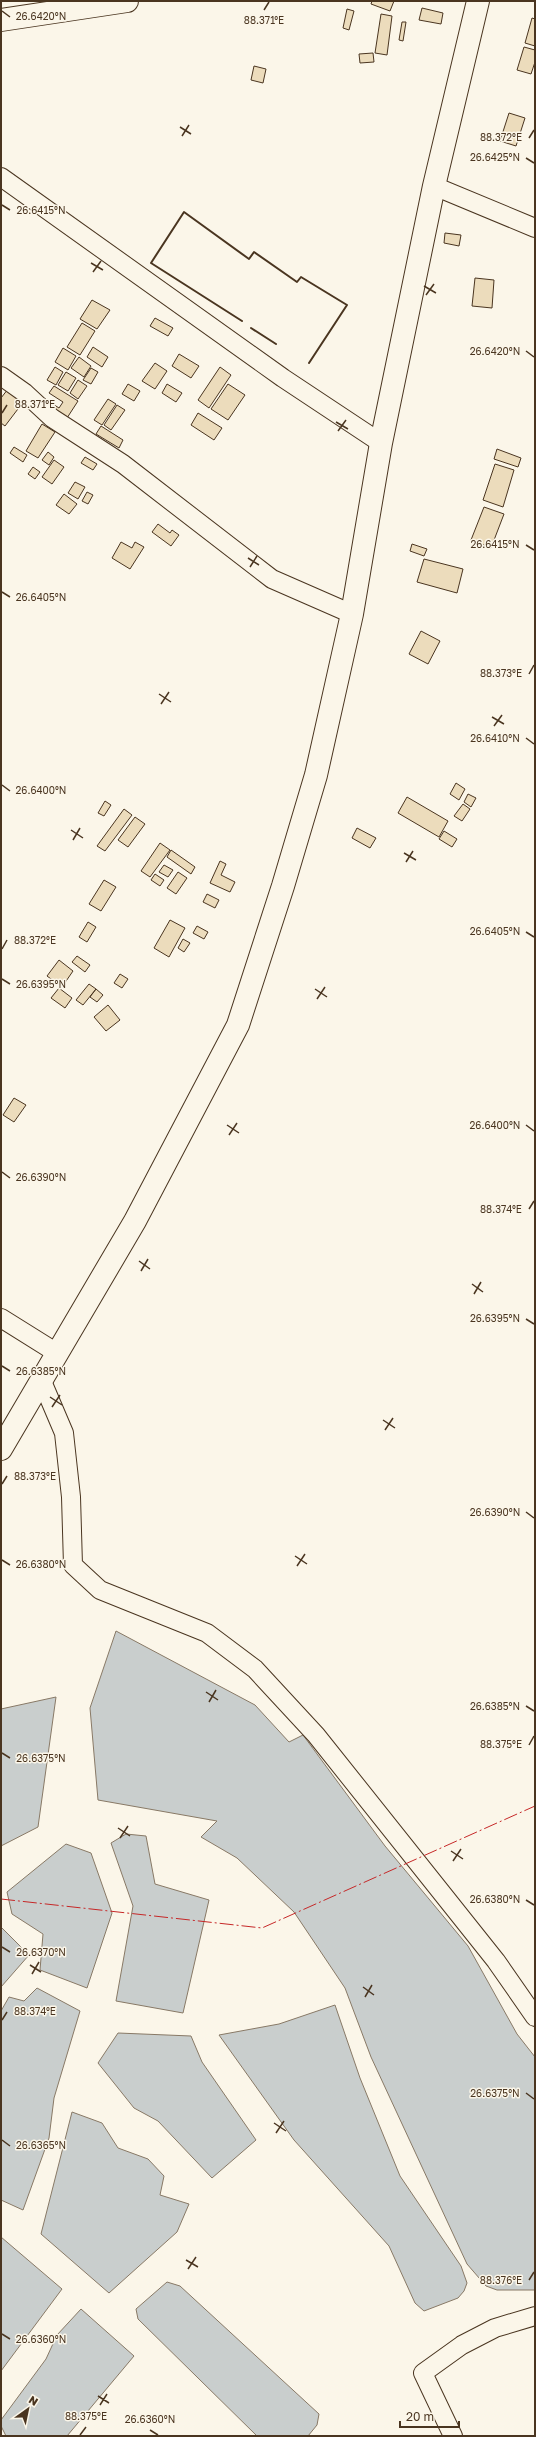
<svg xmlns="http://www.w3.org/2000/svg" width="536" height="2437" viewBox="0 0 536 2437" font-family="'Golos Text',sans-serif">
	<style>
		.water { fill: #c9cecd; stroke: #887966 }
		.building { fill: #ecdcbc; stroke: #4a3520 }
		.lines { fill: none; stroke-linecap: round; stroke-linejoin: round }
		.minor-casing { stroke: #4a3520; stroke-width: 20 }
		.primary-casing { stroke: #4a3520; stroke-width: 24 }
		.trunk-casing { stroke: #4a3520; stroke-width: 24 }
		.minor { stroke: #fbf6e9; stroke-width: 18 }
		.primary { stroke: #fbf6e9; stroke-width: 22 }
		.trunk { stroke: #fbf6e9; stroke-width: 22 }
		.wall { stroke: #4a3520; stroke-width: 2 }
		.power { stroke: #c62828; stroke-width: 1; stroke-dasharray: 14 3 2 3; stroke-linecap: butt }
		.ticks { fill: none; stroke: #4a3520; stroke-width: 1.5 }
		.ticks-label { font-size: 10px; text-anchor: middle; fill: #4a3520; stroke: #fbf6e9; stroke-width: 3; stroke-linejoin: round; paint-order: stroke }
	</style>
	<rect width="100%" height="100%" fill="#fbf6e9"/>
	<!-- water -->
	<path class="water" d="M 116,1631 L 255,1705 L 289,1742 L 303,1735 L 385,1846 L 468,1946 L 517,2034 L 535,2057 L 535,2290 L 497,2290 L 486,2286 L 467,2264 L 371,2057 L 345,1988 L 294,1912 L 237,1858 L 201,1837 L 217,1821 L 98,1800 L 90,1708 Z
		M 56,1697 L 38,1827 L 1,1846 L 1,1709 Z
		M 126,1834 L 146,1836 L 155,1884 L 209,1900 L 183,2013 L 116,2001 L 133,1906 L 111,1843 Z
		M 66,1844 L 91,1853 L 112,1913 L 87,1988 L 40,1970 L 43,1934 L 12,1914 L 7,1892 Z
		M 1,1927 L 29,1955 L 1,1987 Z
		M 37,1988 L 80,2011 L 54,2098 L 49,2138 L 23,2210 L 1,2200 L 1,2011 L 9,1997 L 24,2001 Z
		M 335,2005 L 360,2078 L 400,2176 L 461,2266 L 467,2283 L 464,2291 L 458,2298 L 424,2311 L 415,2303 L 389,2246 L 294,2140 L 219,2035 L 279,2024 Z
		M 118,2033 L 191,2036 L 202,2062 L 256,2140 L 212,2178 L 158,2121 L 134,2108 L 98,2063 Z
		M 72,2112 L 102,2123 L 118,2148 L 148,2159 L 164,2176 L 160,2195 L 189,2204 L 177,2232 L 109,2293 L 41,2234 Z
		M 1,2237 L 62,2289 L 1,2371 Z
		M 167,2282 L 180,2286 L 319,2414 L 317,2425 L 308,2436 L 257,2436 L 138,2319 L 136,2309 Z
		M 81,2309 L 134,2356 L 67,2436 L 6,2436 L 1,2426 L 1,2420 L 46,2359 L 57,2335 Z"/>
	<!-- building -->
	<path class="building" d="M 372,1 L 394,1 L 390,11 L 371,4 Z
		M 422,8 L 443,13 L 441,24 L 419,20 Z
		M 347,9 L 354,11 L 349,30 L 343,28 Z
		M 381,14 L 392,16 L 387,55 L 375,53 Z
		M 532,18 L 535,19 L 535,46 L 525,43 Z
		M 402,22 L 406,22 L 403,41 L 399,40 Z
		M 524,47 L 535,50 L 535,62 L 531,74 L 517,70 Z
		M 373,53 L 374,62 L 360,63 L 359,54 Z
		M 254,66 L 266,69 L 263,83 L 251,80 Z
		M 509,113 L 525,118 L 516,146 L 500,141 Z
		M 445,233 L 461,235 L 459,246 L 444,243 Z
		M 475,278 L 494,280 L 492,308 L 472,306 Z
		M 92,300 L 110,310 L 97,329 L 80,319 Z
		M 155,318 L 173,328 L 168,336 L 150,326 Z
		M 82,323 L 95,331 L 80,355 L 67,347 Z
		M 93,347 L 108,357 L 102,367 L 87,357 Z
		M 63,348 L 76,356 L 68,370 L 55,362 Z
		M 179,354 L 199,366 L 191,378 L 172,366 Z
		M 79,357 L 91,366 L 84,377 L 71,368 Z
		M 155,363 L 167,371 L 155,389 L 142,381 Z
		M 55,367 L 63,372 L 56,385 L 47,380 Z
		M 220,367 L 231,375 L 209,408 L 198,400 Z
		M 91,368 L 98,372 L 91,384 L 83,380 Z
		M 66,372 L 76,378 L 68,391 L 58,385 Z
		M 78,380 L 87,386 L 78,399 L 70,393 Z
		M 128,384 L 140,391 L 134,401 L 122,394 Z
		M 167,384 L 182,393 L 176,402 L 162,393 Z
		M 228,384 L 245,395 L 228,420 L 211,409 Z
		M 54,386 L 78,401 L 67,418 L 43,403 L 45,399 L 59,408 L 63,402 L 49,393 Z
		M 8,389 L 24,401 L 5,426 L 1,423 L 1,398 Z
		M 108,399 L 116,404 L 102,425 L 94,420 Z
		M 117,405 L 125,410 L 111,430 L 104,425 Z
		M 198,413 L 222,428 L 214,440 L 191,425 Z
		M 42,424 L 55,432 L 38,458 L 26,451 Z
		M 101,426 L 123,440 L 119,448 L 96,434 Z
		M 14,447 L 27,455 L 23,462 L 10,453 Z
		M 497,449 L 521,458 L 518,467 L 494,459 Z
		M 48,452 L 54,457 L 49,465 L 42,460 Z
		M 85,457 L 97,464 L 93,470 L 81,463 Z
		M 54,460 L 64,467 L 52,484 L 42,477 Z
		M 495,464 L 514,470 L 503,507 L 483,500 Z
		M 33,467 L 40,472 L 35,479 L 28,474 Z
		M 75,482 L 85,487 L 78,499 L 68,493 Z
		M 87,492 L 93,495 L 88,504 L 82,501 Z
		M 64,494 L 77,504 L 69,514 L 56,505 Z
		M 484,507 L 504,514 L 491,548 L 471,540 Z
		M 158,524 L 170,533 L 172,530 L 179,535 L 171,546 L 152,532 Z
		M 121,542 L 132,548 L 135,542 L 144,547 L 130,569 L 112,558 Z
		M 412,544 L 427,549 L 424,556 L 410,551 Z
		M 424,559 L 463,569 L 457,593 L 417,582 Z
		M 421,631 L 440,641 L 428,664 L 409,654 Z
		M 456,783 L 465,789 L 459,800 L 450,794 Z
		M 468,794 L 476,798 L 471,807 L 464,802 Z
		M 407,797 L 448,821 L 439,837 L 398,813 Z
		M 105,801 L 111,805 L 104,816 L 98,813 Z
		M 463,804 L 470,809 L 462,821 L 454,816 Z
		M 124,809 L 132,815 L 105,851 L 97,846 Z
		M 135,817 L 145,824 L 128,847 L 118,840 Z
		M 357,828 L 376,838 L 370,848 L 352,838 Z
		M 444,831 L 457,839 L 452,847 L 439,839 Z
		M 160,843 L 170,850 L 150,877 L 141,871 Z
		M 171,850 L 195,867 L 191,874 L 167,857 Z
		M 220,861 L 226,864 L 221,875 L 235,882 L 230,892 L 210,883 Z
		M 164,865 L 173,870 L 168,877 L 159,872 Z
		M 178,872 L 187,878 L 176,894 L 167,888 Z
		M 155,874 L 164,880 L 160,886 L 151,880 Z
		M 104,880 L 116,887 L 101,911 L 89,904 Z
		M 207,894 L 219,900 L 215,908 L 203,902 Z
		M 170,920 L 185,928 L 169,957 L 154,948 Z
		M 88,922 L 96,927 L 87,942 L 79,937 Z
		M 197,926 L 208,932 L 204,939 L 193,933 Z
		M 183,939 L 190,943 L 184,952 L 178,948 Z
		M 77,956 L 90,965 L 85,972 L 72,962 Z
		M 59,960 L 73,971 L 62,987 L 47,976 Z
		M 120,974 L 128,979 L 122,988 L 114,983 Z
		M 89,984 L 96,989 L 83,1005 L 76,1000 Z
		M 59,988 L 72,998 L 65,1008 L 51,998 Z
		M 96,989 L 103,995 L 97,1002 L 90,997 Z
		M 108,1005 L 120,1020 L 106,1031 L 94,1017 Z
		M 14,1098 L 26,1105 L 14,1122 L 3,1115 Z"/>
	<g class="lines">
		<!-- minor casing -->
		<g class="minor-casing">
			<path id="minor" d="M 1,177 L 283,378 L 381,443
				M 434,186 L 535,228
				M 1,376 L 25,393 L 52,418 L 123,464 L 272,579 L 352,614
				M 1,1318 L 57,1353
				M 41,1379 L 64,1433 L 71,1497 L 73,1565 L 100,1590 L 207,1633 L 255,1669 L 316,1735 L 496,1961 L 535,2017
				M 453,2436 L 423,2373 L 462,2345 L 495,2328 L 535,2316"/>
		</g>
		<!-- primary casing -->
		<g class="primary-casing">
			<path id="primary" d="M 1,1449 L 135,1221 L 238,1025 L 283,886 L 316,775 L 352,614 L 381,443 L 434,186 L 478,1"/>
		</g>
		<!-- trunk casing -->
		<g class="trunk-casing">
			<path id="trunk" d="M 1,20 L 127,1"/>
		</g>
		<!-- minor -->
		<use href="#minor" class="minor"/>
		<!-- primary -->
		<use href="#primary" class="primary"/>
		<!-- trunk -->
		<use href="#trunk" class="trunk"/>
		<!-- wall -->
		<path class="wall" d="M 242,321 L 151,263 L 184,212 L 249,259 L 254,252 L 297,282 L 301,277 L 347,305 L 309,363
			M 251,328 L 276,344"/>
		<!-- power -->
		<path class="power" d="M 1,1899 L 262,1928 L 535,1806"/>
	</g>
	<!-- ticks -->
	<path class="ticks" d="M 264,10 L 269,2M 2,11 L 10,17M 180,127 L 191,134M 182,136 L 189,125M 529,138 L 534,130M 526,158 L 534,163M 2,205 L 10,210M 91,263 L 103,270M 93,272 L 101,261M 424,286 L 436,293M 426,295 L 434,284M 526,351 L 534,357M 2,413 L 7,405M 336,422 L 348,429M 338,431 L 346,420M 526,545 L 534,550M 248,558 L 259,565M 250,567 L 257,556M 2,592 L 10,597M 529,674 L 534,665M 159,694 L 171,702M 161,704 L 169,692M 492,717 L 504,724M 494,726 L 502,715M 526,738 L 534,744M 2,785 L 10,791M 71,830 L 83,838M 73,840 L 80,828M 404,853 L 416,860M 406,862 L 413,851M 526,932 L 534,937M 2,949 L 7,940M 2,979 L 10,984M 315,989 L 327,997M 317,999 L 325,987M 227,1125 L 239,1133M 526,1125 L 534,1131M 229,1135 L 237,1123M 2,1172 L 10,1178M 529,1209 L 534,1201M 139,1261 L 150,1269M 141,1271 L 148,1259M 472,1284 L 483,1292M 474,1294 L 481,1282M 526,1319 L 534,1324M 2,1366 L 10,1371M 50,1397 L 62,1405M 52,1407 L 60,1395M 383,1420 L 395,1428M 385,1430 L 393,1418M 2,1484 L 7,1476M 526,1512 L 534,1518M 295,1556 L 307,1564M 2,1560 L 10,1565M 297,1566 L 305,1554M 206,1692 L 218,1700M 209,1702 L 216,1690M 526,1706 L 534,1711M 529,1745 L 534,1736M 2,1753 L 10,1758M 118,1828 L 130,1836M 120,1838 L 128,1826M 451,1851 L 463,1859M 453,1861 L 461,1849M 526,1900 L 534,1905M 2,1947 L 10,1952M 30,1965 L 41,1972M 32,1974 L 39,1962M 363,1987 L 374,1995M 365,1997 L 372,1985M 2,2020 L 7,2012M 526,2093 L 534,2099M 274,2123 L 286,2131M 276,2133 L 284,2121M 2,2140 L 10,2146M 186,2260 L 198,2267M 188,2269 L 196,2257M 529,2280 L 534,2272M 2,2334 L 10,2339M 98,2396 L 109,2403M 100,2405 L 107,2394M 150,2430 L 158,2435M 80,2435 L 86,2427"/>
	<g class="ticks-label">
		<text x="41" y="20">26.6420°N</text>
		<text x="264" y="24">88.371°E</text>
		<text x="501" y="141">88.372°E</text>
		<text x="495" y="161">26.6425°N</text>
		<text x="41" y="214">26.6415°N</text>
		<text x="495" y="355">26.6420°N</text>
		<text x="35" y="408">88.371°E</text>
		<text x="495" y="548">26.6415°N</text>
		<text x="41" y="601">26.6405°N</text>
		<text x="501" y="677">88.373°E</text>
		<text x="495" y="742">26.6410°N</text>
		<text x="41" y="794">26.6400°N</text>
		<text x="495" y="935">26.6405°N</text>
		<text x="35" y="944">88.372°E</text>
		<text x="41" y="988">26.6395°N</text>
		<text x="495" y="1129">26.6400°N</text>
		<text x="41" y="1181">26.6390°N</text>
		<text x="501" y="1213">88.374°E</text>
		<text x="495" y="1322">26.6395°N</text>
		<text x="41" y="1375">26.6385°N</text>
		<text x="35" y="1480">88.373°E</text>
		<text x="495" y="1516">26.6390°N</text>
		<text x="41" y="1568">26.6380°N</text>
		<text x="495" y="1710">26.6385°N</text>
		<text x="501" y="1748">88.375°E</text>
		<text x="41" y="1762">26.6375°N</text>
		<text x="495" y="1903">26.6380°N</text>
		<text x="41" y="1956">26.6370°N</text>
		<text x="35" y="2015">88.374°E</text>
		<text x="495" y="2097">26.6375°N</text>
		<text x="41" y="2149">26.6365°N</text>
		<text x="501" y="2284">88.376°E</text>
		<text x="41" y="2343">26.6360°N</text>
		<text x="86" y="2420">88.375°E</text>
		<text x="150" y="2423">26.6360°N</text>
	</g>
	<!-- border -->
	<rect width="536" height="2437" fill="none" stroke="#4a3520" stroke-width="4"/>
	<!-- north arrow -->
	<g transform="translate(28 2409) rotate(33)" stroke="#fbf6e9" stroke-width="3" paint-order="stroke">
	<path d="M0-3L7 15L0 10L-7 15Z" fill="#4a3520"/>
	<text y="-6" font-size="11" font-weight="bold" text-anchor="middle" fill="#4a3520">N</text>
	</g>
	<!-- scale -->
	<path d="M400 2421v6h59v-6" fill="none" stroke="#4a3520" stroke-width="2"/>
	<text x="406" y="2421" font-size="12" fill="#4a3520" stroke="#fbf6e9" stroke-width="3" paint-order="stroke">20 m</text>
</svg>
